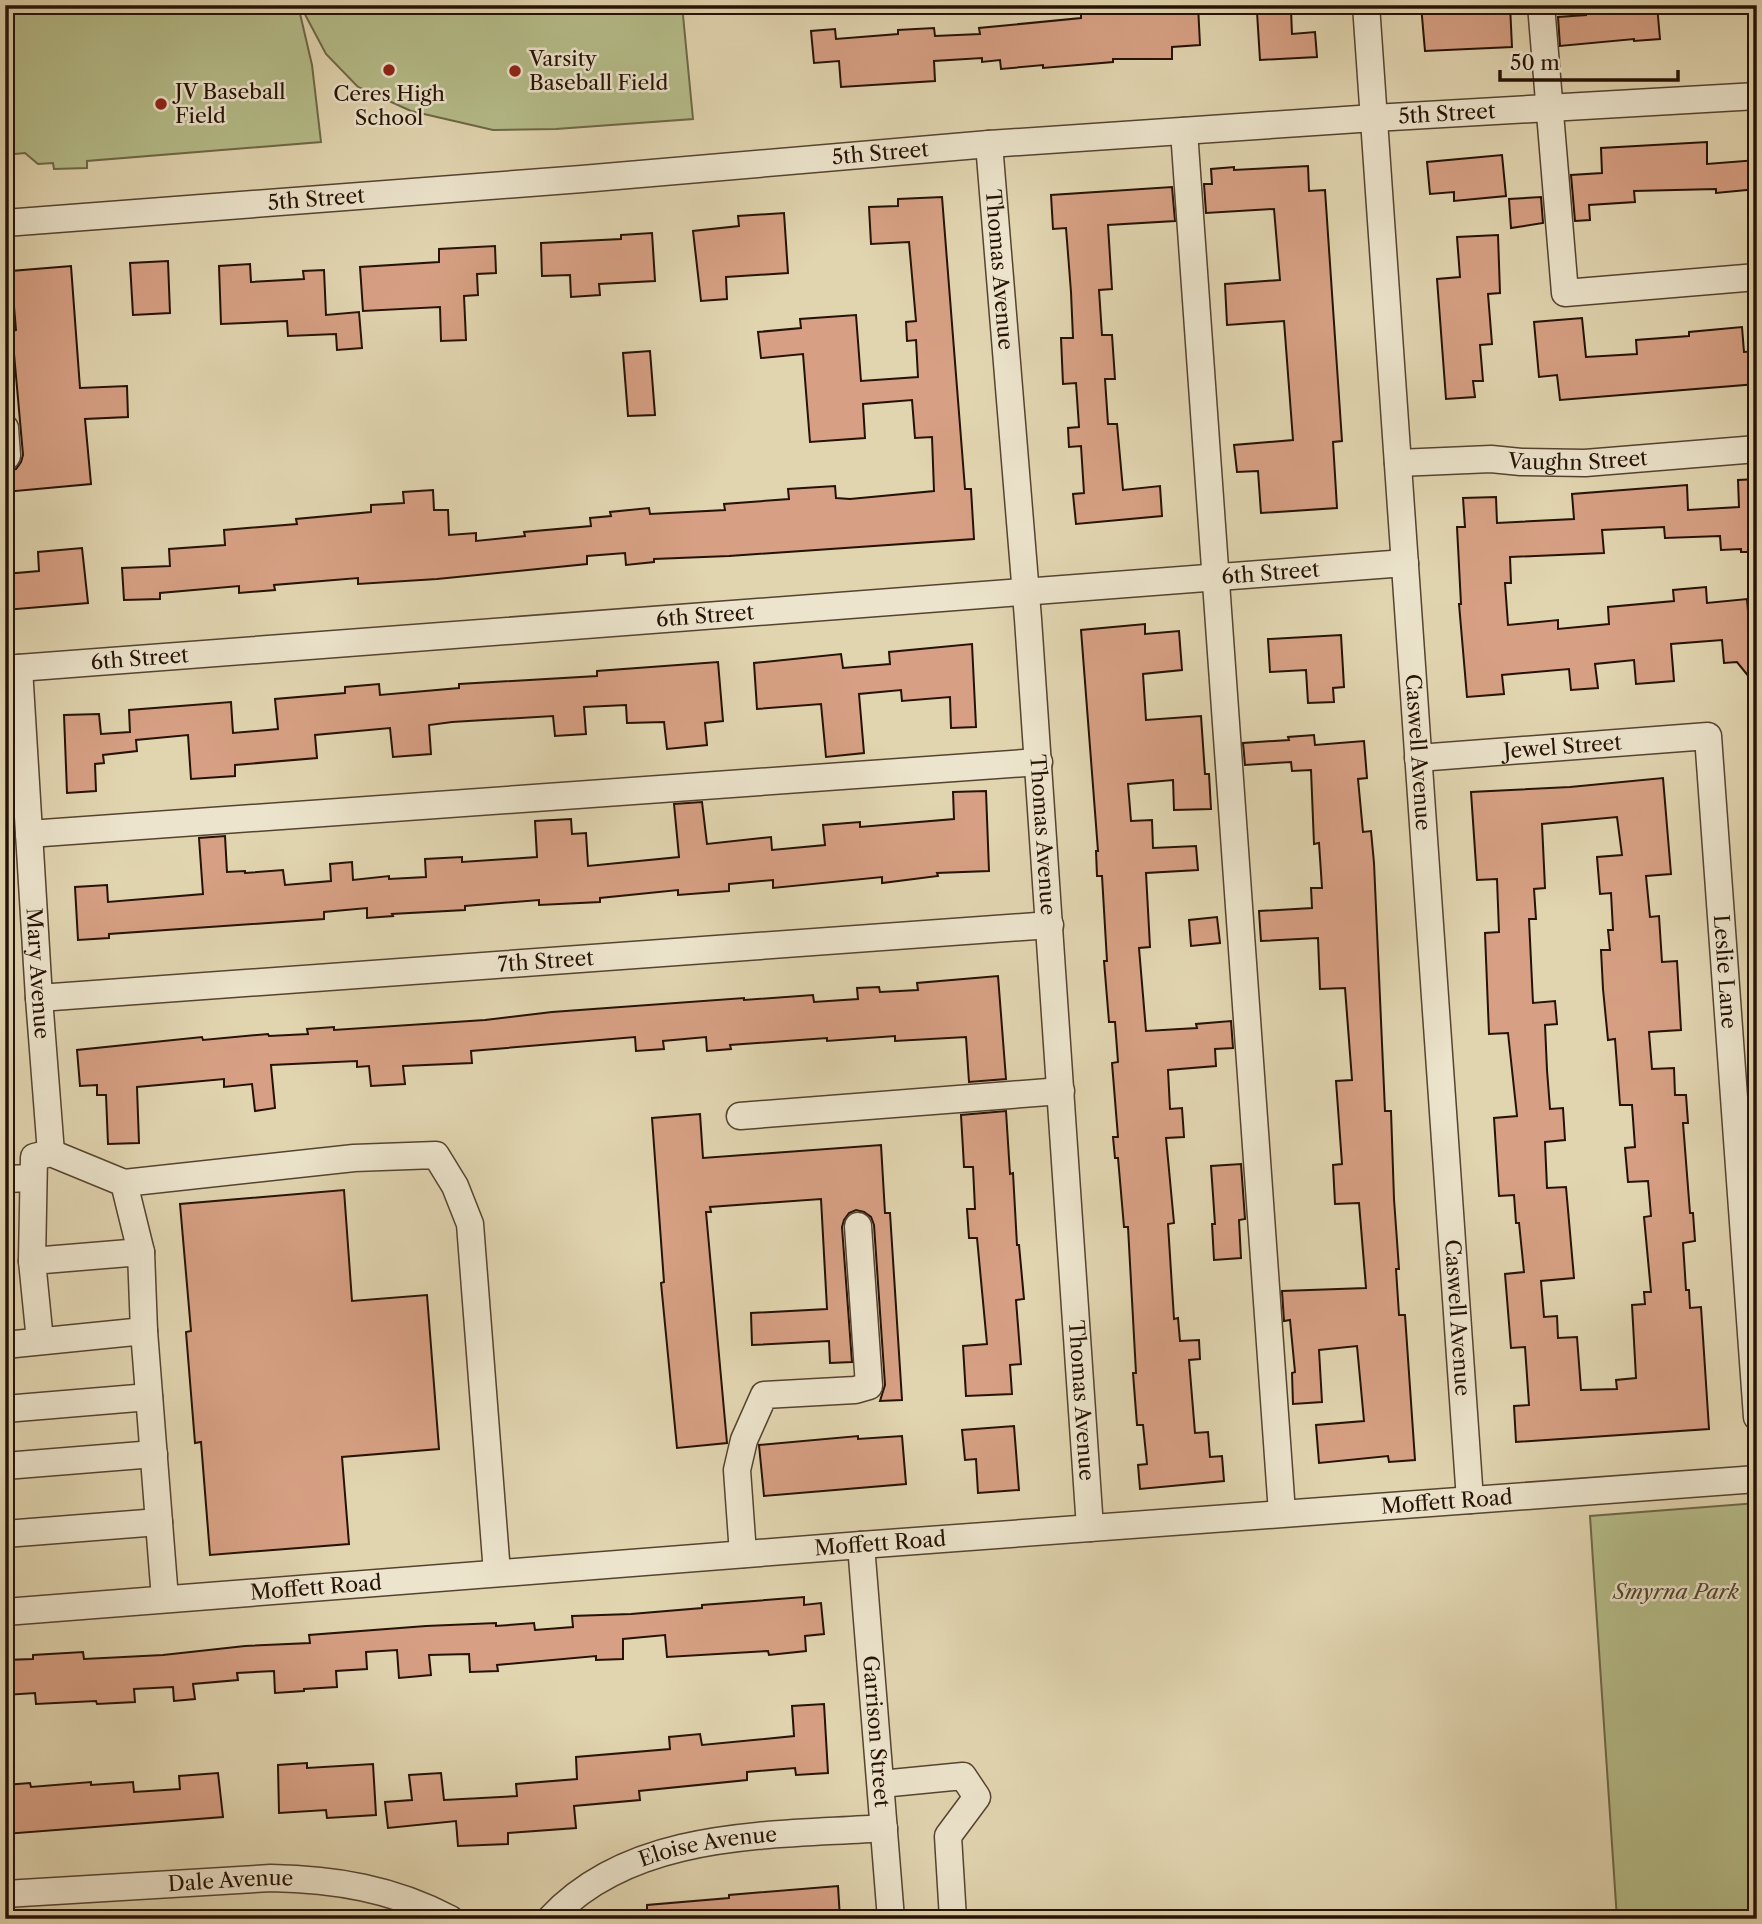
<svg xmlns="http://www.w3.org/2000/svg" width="1762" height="1924" viewBox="0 0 1762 1924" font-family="'Libre Caslon Text',serif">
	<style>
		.green { fill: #b5bd8a; stroke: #6e6848; stroke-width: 2 }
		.building { fill: #d7a084; stroke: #261205; stroke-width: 2; fill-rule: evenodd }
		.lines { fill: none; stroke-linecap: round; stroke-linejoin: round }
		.minor-casing { stroke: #554330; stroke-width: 29 }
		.minor { stroke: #ece4cc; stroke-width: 26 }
		.poi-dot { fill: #8f2418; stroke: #ece4cc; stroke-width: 2.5 }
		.labels { text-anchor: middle; stroke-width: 5; stroke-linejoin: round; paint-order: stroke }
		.poi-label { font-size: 21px; fill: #261205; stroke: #ece4cc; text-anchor: start }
		.street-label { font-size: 21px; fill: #261205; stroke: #ece4cc }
		.park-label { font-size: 21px; font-style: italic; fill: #51452d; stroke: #ece4cc }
	</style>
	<rect width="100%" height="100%" fill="#e1d5b0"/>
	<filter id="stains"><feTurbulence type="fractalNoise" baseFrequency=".00286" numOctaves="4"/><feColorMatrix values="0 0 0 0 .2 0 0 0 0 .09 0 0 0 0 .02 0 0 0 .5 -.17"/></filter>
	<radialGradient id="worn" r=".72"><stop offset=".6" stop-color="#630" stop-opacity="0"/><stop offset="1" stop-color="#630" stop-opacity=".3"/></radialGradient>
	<!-- green -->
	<path class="green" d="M 5,5 L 298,5 L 312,65 L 321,142 L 87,161 L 87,168 L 54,169 L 53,163 L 38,164 L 25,153 L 5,155 Z
		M 300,5 L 682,5 L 693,119 L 556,129 L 493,130 L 411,111 L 358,87 L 326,54 Z
		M 1757,1503 L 1757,1919 L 1617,1919 L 1590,1516 Z"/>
	<!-- building -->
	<path class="building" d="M 1081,5 L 1198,5 L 1200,45 L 1172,47 L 1172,59 L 1113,59 L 1113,62 L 1043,68 L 1043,65 L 1001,69 L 1000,60 L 982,62 L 982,58 L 934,61 L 935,81 L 841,87 L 839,61 L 814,63 L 811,31 L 835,29 L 836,39 L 898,34 L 898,30 L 934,28 L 935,36 L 980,34 L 979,28 L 1081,18 Z
		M 1421,5 L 1510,5 L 1512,47 L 1425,51 Z
		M 1585,5 L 1657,5 L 1660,39 L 1634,41 L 1634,39 L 1560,46 L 1558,17 L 1586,15 Z
		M 1291,10 L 1292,34 L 1315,32 L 1317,57 L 1260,60 L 1257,12 Z
		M 1707,142 L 1707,164 L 1757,160 L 1757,189 L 1716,193 L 1716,189 L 1634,191 L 1635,202 L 1589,205 L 1590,220 L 1575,221 L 1571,175 L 1602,173 L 1601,148 Z
		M 1502,155 L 1506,196 L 1454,201 L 1454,192 L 1430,194 L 1427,162 Z
		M 1308,166 L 1309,191 L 1325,190 L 1342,441 L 1333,442 L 1337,508 L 1261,513 L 1258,471 L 1237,472 L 1234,445 L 1293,440 L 1284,321 L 1227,325 L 1225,284 L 1280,280 L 1274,209 L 1206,213 L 1204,184 L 1212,184 L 1211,169 L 1234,167 L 1234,170 Z
		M 1172,187 L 1175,221 L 1108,225 L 1112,289 L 1099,290 L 1102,335 L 1112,335 L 1115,379 L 1105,379 L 1108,424 L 1117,424 L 1123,490 L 1160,486 L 1162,516 L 1076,524 L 1073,494 L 1084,493 L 1081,446 L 1069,447 L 1068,428 L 1079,427 L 1076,383 L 1063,384 L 1061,338 L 1073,338 L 1071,292 L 1066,228 L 1053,229 L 1051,195 Z
		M 942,197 L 965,489 L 971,489 L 974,539 L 729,556 L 654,559 L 654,562 L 626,565 L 625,553 L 587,556 L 587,564 L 437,579 L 358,584 L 358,578 L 274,585 L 275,590 L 239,593 L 239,586 L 160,593 L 160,599 L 124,600 L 122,568 L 170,566 L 169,549 L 225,545 L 224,530 L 297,524 L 296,519 L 371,512 L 371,505 L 404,503 L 403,492 L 433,490 L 434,510 L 448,510 L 449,535 L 476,533 L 476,541 L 525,536 L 524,532 L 591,526 L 590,518 L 611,516 L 610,512 L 649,508 L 650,514 L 725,510 L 724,504 L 789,499 L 788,489 L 835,486 L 836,498 L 850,499 L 934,491 L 932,437 L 915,438 L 912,400 L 863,404 L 865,438 L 810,442 L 803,354 L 761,358 L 758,332 L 801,328 L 800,319 L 856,315 L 861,381 L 918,377 L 916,340 L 907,341 L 906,322 L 916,321 L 909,242 L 871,244 L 869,207 L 898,206 L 898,199 Z
		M 1541,197 L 1543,223 L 1511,228 L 1509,199 Z
		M 784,213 L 788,273 L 726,277 L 727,299 L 701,301 L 693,231 L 739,226 L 738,216 Z
		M 652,233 L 655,281 L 599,284 L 600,295 L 571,297 L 570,275 L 542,276 L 541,243 L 621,239 L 621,235 Z
		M 1498,235 L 1500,293 L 1488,294 L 1492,344 L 1480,345 L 1483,381 L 1473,381 L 1475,397 L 1446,399 L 1437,279 L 1460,277 L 1457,237 Z
		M 495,246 L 496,273 L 477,274 L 478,295 L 464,296 L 466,340 L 441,341 L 440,307 L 363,311 L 360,267 L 439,262 L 439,249 Z
		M 168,261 L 170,313 L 133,315 L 130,263 Z
		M 250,264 L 251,282 L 304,279 L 303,271 L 324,270 L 326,315 L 359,312 L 362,348 L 337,350 L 336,334 L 288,336 L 287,321 L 221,324 L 219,266 Z
		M 71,266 L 80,388 L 127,386 L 128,417 L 85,419 L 91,484 L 5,492 L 5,471 L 16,469 L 21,462 L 23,455 L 12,331 L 16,330 L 11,271 Z
		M 1582,318 L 1586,357 L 1637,354 L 1636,340 L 1689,336 L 1689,332 L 1742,327 L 1744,352 L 1757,351 L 1757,384 L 1560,400 L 1557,375 L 1539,377 L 1534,322 Z
		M 650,351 L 655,415 L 628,416 L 623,353 Z
		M 1757,479 L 1757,552 L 1741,552 L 1741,549 L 1721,550 L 1720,536 L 1665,538 L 1664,527 L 1602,530 L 1604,553 L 1510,557 L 1511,583 L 1505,583 L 1508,625 L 1558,620 L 1558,629 L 1609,624 L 1608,607 L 1674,601 L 1673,590 L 1706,587 L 1707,603 L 1747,599 L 1754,683 L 1737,662 L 1724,663 L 1722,640 L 1671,644 L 1674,681 L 1636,684 L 1634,660 L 1595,664 L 1598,688 L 1571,690 L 1569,669 L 1502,675 L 1504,694 L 1467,697 L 1459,604 L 1461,604 L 1457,527 L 1465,527 L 1463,498 L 1496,497 L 1497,523 L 1574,519 L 1572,494 L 1687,485 L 1688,510 L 1739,507 L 1738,480 Z
		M 82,548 L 88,603 L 5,610 L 5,574 L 39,571 L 38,552 Z
		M 1145,624 L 1145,634 L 1179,631 L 1182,670 L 1143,674 L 1146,720 L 1201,716 L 1205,774 L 1209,774 L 1211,809 L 1174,810 L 1173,780 L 1128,784 L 1131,821 L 1152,820 L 1153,848 L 1196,846 L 1198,870 L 1146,873 L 1150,947 L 1139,948 L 1146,1031 L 1197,1028 L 1196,1024 L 1231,1021 L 1233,1048 L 1215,1049 L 1216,1066 L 1168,1070 L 1170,1109 L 1182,1108 L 1184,1137 L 1166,1138 L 1174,1223 L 1168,1224 L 1174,1319 L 1178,1318 L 1180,1341 L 1199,1340 L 1200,1359 L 1189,1360 L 1195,1433 L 1208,1432 L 1210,1457 L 1222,1456 L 1224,1481 L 1140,1489 L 1138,1465 L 1147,1464 L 1143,1425 L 1137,1425 L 1133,1373 L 1136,1373 L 1128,1227 L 1124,1227 L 1118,1158 L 1115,1158 L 1113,1137 L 1118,1137 L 1112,1063 L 1118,1062 L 1115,1022 L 1109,1022 L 1104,961 L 1107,961 L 1102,876 L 1097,876 L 1096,851 L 1098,851 L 1081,630 Z
		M 1341,635 L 1344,687 L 1333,688 L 1334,702 L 1308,703 L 1306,670 L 1270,672 L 1268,639 Z
		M 972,644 L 976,727 L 951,728 L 950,697 L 902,701 L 901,690 L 859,694 L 864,753 L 826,757 L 821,704 L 757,709 L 754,663 L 841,654 L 843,668 L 890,664 L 889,652 Z
		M 718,662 L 723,721 L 705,723 L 707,745 L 667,749 L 664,722 L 627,723 L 626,705 L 584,707 L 586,734 L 555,736 L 553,716 L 452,722 L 429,725 L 431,754 L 393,757 L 390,728 L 315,735 L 317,758 L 235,765 L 235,776 L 191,779 L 188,735 L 136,740 L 137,751 L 103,755 L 104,763 L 95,764 L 96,791 L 67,793 L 64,715 L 99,714 L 101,734 L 130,732 L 129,710 L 231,702 L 233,733 L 278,729 L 275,699 L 345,693 L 345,687 L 379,684 L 380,695 L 459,688 L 459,684 L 597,676 L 597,671 Z
		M 1314,735 L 1315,745 L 1364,741 L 1367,778 L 1358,779 L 1363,832 L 1371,831 L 1374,863 L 1385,1111 L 1391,1111 L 1394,1199 L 1399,1269 L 1396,1269 L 1399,1315 L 1405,1315 L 1415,1460 L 1389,1462 L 1388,1456 L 1319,1463 L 1316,1425 L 1364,1421 L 1357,1346 L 1319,1350 L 1322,1402 L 1293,1404 L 1292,1373 L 1295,1372 L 1290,1320 L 1284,1321 L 1282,1291 L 1366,1288 L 1359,1203 L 1335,1204 L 1333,1165 L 1342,1164 L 1336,1081 L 1352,1080 L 1345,988 L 1320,989 L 1318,938 L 1261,941 L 1259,911 L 1312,908 L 1311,888 L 1322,888 L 1319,843 L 1314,844 L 1311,770 L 1292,771 L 1291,762 L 1245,765 L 1243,743 L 1289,740 L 1288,737 Z
		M 1663,778 L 1671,874 L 1646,876 L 1650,917 L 1659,916 L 1662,962 L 1677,961 L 1681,1030 L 1649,1032 L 1652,1069 L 1674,1068 L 1675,1095 L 1686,1095 L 1688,1123 L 1683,1123 L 1690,1213 L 1693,1213 L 1695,1241 L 1683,1243 L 1686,1290 L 1689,1290 L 1690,1308 L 1701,1307 L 1709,1429 L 1516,1442 L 1514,1406 L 1529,1405 L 1525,1347 L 1511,1348 L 1505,1274 L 1524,1272 L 1519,1223 L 1516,1223 L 1514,1195 L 1499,1196 L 1494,1118 L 1517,1116 L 1508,1033 L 1489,1034 L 1485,933 L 1499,932 L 1497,879 L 1477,880 L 1471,792 L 1570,787 ZM 1617,817 L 1622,855 L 1597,857 L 1600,894 L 1611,893 L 1613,930 L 1608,930 L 1610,950 L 1601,950 L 1603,989 L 1608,1040 L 1615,1039 L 1620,1105 L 1632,1105 L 1635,1147 L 1625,1148 L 1628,1182 L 1648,1181 L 1651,1216 L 1644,1217 L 1651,1292 L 1644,1292 L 1645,1304 L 1632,1305 L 1636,1378 L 1616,1380 L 1617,1389 L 1581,1390 L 1577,1337 L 1558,1338 L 1557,1316 L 1544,1317 L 1541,1281 L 1574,1278 L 1566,1187 L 1547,1188 L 1545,1142 L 1565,1140 L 1563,1108 L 1550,1109 L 1547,1070 L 1545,1025 L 1557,1024 L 1555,1001 L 1533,1003 L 1529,919 L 1536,919 L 1534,889 L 1545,888 L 1542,824 Z
		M 986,791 L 989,871 L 937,873 L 938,876 L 882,883 L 882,877 L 773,888 L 773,880 L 729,884 L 729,891 L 678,895 L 678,890 L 600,898 L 600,902 L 539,905 L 539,900 L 465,906 L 465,910 L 392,914 L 393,916 L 367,918 L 367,908 L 324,912 L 324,919 L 109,934 L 109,938 L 78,940 L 75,887 L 107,885 L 108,902 L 203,894 L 199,838 L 225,836 L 227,872 L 245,871 L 245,873 L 283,870 L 285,885 L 331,881 L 330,864 L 352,862 L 353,880 L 389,876 L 389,879 L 426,877 L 425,859 L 462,857 L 462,862 L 537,857 L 535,821 L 571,819 L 572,834 L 586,833 L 588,866 L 679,857 L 674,804 L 702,802 L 707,844 L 771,837 L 772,850 L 825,845 L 823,825 L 860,822 L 860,827 L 954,819 L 953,792 Z
		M 1217,917 L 1220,943 L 1191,946 L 1189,920 Z
		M 998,976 L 1006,1079 L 969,1082 L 966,1037 L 895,1041 L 895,1036 L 827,1041 L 827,1038 L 730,1045 L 731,1049 L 707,1051 L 706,1037 L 663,1041 L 664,1049 L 636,1051 L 635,1037 L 471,1051 L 472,1063 L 403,1066 L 405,1084 L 371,1086 L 369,1066 L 357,1067 L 357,1061 L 271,1065 L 275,1108 L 255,1111 L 252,1084 L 224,1087 L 224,1079 L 137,1087 L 139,1143 L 108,1144 L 106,1095 L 97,1095 L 97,1085 L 80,1086 L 77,1050 L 202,1037 L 203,1040 L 268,1034 L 269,1036 L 308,1034 L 307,1029 L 334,1027 L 334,1030 L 485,1020 L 552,1012 L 744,998 L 744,1000 L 813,995 L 814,1002 L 858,999 L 857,988 L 879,987 L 880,992 L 918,990 L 917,983 Z
		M 1006,1111 L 1010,1174 L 1013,1173 L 1017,1245 L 1019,1245 L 1024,1299 L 1016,1300 L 1021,1364 L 1010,1365 L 1012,1394 L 966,1396 L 963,1346 L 987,1344 L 977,1238 L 969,1238 L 967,1209 L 975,1209 L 973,1167 L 964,1167 L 961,1115 Z
		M 700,1114 L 703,1158 L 881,1145 L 885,1213 L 890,1213 L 902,1400 L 880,1401 L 885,1385 L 874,1225 L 871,1217 L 864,1212 L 856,1210 L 849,1213 L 844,1220 L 842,1227 L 852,1362 L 830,1363 L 829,1341 L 752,1345 L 751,1313 L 827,1309 L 821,1199 L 710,1207 L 711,1212 L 706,1212 L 727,1443 L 677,1448 L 661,1283 L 664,1282 L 652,1118 Z
		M 1241,1164 L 1245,1219 L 1239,1220 L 1241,1258 L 1214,1260 L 1212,1224 L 1215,1224 L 1211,1166 Z
		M 344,1190 L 352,1301 L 427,1295 L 439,1449 L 342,1457 L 349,1544 L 210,1555 L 201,1442 L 195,1443 L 186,1332 L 191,1331 L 180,1204 Z
		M 1014,1426 L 1019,1490 L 978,1493 L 976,1459 L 965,1460 L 962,1430 Z
		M 858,1436 L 858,1439 L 902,1436 L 906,1484 L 764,1496 L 759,1445 Z
		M 804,1597 L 804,1605 L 821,1603 L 824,1634 L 805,1636 L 806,1651 L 769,1655 L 768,1651 L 667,1657 L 665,1635 L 623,1639 L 623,1659 L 596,1660 L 596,1656 L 497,1665 L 498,1671 L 470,1672 L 469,1654 L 429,1655 L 431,1675 L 399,1678 L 397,1650 L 366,1652 L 367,1669 L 336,1671 L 337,1687 L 304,1689 L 304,1691 L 275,1693 L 274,1671 L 237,1673 L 238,1680 L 193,1684 L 195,1699 L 174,1701 L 173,1687 L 134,1689 L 135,1702 L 97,1704 L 96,1701 L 36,1704 L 35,1693 L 5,1695 L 5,1660 L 33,1659 L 33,1655 L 83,1652 L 84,1659 L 163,1655 L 245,1646 L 310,1643 L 309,1635 L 426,1626 L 496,1623 L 496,1626 L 534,1623 L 535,1630 L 573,1627 L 572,1616 L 631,1614 L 702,1608 L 702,1605 Z
		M 824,1704 L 828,1773 L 796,1775 L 795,1768 L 747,1772 L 747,1780 L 639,1791 L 640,1800 L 574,1806 L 576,1828 L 508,1833 L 508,1844 L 458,1846 L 456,1821 L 388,1828 L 385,1802 L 412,1800 L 409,1775 L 441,1773 L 444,1800 L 517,1796 L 516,1784 L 577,1779 L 576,1757 L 670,1749 L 669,1737 L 700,1734 L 702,1745 L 794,1736 L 792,1706 Z
		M 307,1763 L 307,1768 L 373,1764 L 376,1815 L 327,1818 L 326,1810 L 279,1813 L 278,1765 Z
		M 218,1773 L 223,1817 L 5,1834 L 5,1785 L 30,1783 L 31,1787 L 91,1782 L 91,1785 L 133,1782 L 134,1792 L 180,1789 L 179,1776 Z
		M 838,1886 L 840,1919 L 647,1919 L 647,1905 L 729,1898 L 729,1895 Z"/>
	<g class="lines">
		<!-- minor casing -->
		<g class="minor-casing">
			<g id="minor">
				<path id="s1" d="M 1366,5 L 1470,1500"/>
				<path d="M 1541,5 L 1565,293 L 1757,277"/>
				<path d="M 1184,131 L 1282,1513"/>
				<path id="s2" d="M 989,144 L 1028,619 L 1090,1528"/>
				<path id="s3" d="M 5,223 L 582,179 L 989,144 L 1374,118 L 1757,96"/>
				<path d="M 5,428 L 7,456"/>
				<path id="s4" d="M 1398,463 L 1491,459 L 1521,462 L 1585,463 L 1757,449"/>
				<path id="s5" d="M 19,668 L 39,998 L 51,1153"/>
				<path id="s6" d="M 5,669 L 1405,563"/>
				<path id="s7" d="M 1418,758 L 1708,736 L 1757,1417"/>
				<path d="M 29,834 L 1039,762"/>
				<path id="s8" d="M 39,998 L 1050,925"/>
				<path d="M 740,1116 L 1061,1091"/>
				<path d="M 5,1179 L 33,1178"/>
				<path d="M 124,1183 L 354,1158 L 436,1155 L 455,1186 L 470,1224 L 497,1573"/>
				<path d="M 32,1261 L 34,1157 L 51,1153 L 124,1183 L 141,1252"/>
				<path d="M 40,1341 L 32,1261 L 141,1252 L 144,1331"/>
				<path d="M 5,1345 L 144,1331 L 165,1599"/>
				<path d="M 5,1409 L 149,1397"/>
				<path d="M 5,1466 L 154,1454"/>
				<path d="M 5,1534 L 159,1522"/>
				<path id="s9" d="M 861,1545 L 891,1919"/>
				<path d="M 743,1554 L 737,1470 L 744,1440 L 764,1395 L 855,1390 L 869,1386 L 858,1226"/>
				<path id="s10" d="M 5,1612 L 861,1545 L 1757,1479"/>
				<path d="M 881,1784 L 963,1776 L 977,1797 L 948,1836 L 953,1919"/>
				<path id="s11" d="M 5,1894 L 271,1878 C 334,1879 394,1889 450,1919"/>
				<path id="s12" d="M 550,1919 C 633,1829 772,1836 884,1828"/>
			</g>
		</g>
		<!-- minor -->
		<use href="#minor" class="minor"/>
	</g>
	<!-- markers -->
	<g class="poi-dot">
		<circle cx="389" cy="70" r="7"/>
		<circle cx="515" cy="71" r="7"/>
		<circle cx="161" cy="104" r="7"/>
	</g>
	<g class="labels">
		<!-- poi labels -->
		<g class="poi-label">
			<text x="529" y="66">Varsity<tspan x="529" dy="24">Baseball Field</tspan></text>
			<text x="175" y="99">JV Baseball<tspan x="175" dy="24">Field</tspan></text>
			<text x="389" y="101" text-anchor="middle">Ceres High<tspan x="389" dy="24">School</tspan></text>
		</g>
		<!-- street labels -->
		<g class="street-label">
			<text dy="7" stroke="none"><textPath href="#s3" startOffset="1446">5th Street</textPath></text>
			<text dy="7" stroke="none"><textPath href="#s3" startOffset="878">5th Street</textPath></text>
			<text dy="7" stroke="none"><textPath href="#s3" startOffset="312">5th Street</textPath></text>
			<text dy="7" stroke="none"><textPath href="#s2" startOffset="126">Thomas Avenue</textPath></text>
			<text dy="7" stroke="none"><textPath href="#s4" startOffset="180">Vaughn Street</textPath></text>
			<text dy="7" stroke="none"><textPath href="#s6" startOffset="1269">6th Street</textPath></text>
			<text dy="7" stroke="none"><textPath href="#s6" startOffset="702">6th Street</textPath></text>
			<text dy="7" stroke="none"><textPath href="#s6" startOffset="135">6th Street</textPath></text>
			<text dy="7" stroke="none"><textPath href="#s7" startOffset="145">Jewel Street</textPath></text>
			<text dy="7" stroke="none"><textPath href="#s1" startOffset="749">Caswell Avenue</textPath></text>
			<text dy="7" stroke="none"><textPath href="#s2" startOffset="693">Thomas Avenue</textPath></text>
			<text dy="7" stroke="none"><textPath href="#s8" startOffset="508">7th Street</textPath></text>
			<text dy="7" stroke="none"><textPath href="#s7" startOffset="527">Leslie Lane</textPath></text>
			<text dy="7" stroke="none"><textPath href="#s5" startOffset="306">Mary Avenue</textPath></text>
			<text dy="7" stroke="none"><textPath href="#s1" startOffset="1316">Caswell Avenue</textPath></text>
			<text dy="7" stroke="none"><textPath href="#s2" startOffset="1260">Thomas Avenue</textPath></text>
			<text dy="7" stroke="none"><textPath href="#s10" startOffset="1446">Moffett Road</textPath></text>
			<text dy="7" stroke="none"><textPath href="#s10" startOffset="878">Moffett Road</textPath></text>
			<text dy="7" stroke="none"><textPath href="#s10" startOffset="312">Moffett Road</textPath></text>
			<text dy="7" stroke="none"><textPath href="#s9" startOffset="187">Garrison Street</textPath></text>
			<text dy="7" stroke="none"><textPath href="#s12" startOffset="178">Eloise Avenue</textPath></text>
			<text dy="7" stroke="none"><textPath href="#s11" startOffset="226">Dale Avenue</textPath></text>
		</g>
		<!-- park labels -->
		<g class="park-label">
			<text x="1676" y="1599">Smyrna Park</text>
		</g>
	</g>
	<!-- margin -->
	<rect width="1762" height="1924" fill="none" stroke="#e1d5b0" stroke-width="28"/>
	<rect x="7" y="7" width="1748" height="1910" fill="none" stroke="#261205" stroke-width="3.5"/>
	<rect x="14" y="14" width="1734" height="1896" fill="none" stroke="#261205" stroke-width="2"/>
	<!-- scale -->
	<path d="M1500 70v10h178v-10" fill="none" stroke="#261205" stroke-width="3.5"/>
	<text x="1510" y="70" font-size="21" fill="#261205" stroke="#ece4cc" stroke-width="5" paint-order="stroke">50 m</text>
	<rect width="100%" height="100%" filter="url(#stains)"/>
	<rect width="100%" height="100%" fill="url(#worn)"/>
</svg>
